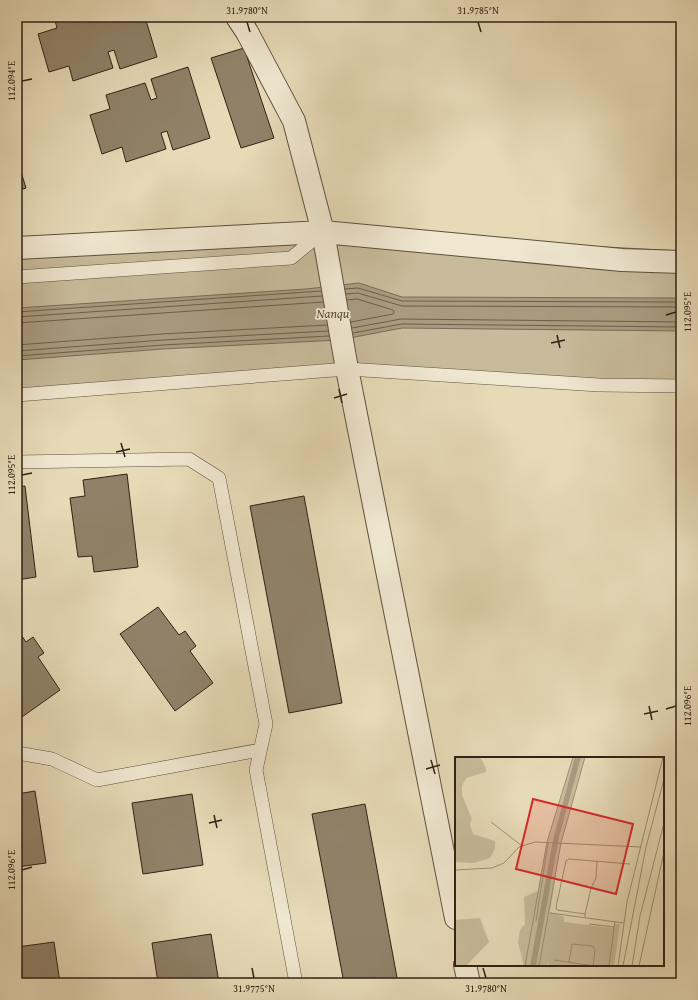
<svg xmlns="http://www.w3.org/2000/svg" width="698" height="1000" viewBox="0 0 698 1000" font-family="'Gentium Book Plus',serif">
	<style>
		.green { fill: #c8bb9b; stroke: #7c6e58 }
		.water { fill: #a99b80; stroke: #796b55 }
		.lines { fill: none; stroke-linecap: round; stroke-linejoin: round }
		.shore { stroke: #6d5e4a; stroke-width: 1 }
		.building { fill: #908269; stroke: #312214 }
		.lane-casing { stroke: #5e503d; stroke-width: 14 }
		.street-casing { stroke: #5e503d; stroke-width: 24 }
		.lane { stroke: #efe7d0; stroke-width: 13 }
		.street { stroke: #efe7d0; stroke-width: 22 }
		.ticks { fill: none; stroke: #312214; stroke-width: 1.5 }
		.labels { text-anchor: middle; stroke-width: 3.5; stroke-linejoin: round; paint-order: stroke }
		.water-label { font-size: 13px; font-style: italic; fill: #5b4c3a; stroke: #efe7d0 }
		.inset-road { fill: none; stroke: #9e9076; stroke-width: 1 }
		.view { fill: #d62828; fill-opacity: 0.15; stroke: #d62828; stroke-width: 2 }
		.inset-edge { fill: none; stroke: #312214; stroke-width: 2 }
		.neatline { fill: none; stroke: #312214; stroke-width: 1.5 }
		.ticks-label { font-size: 10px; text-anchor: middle; fill: #312214 }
	</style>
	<rect width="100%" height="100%" fill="#e7dab7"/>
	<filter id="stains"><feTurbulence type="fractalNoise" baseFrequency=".005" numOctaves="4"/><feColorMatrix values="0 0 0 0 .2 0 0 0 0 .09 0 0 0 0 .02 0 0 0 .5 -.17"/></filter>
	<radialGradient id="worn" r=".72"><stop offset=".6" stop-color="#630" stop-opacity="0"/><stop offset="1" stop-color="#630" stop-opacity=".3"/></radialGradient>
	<!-- green -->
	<path class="green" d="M 323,232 L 681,251 L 681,386 L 347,369 L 17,395 L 17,248 Z"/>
	<!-- water -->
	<path class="water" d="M 359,283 L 402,297 L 681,298 L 681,331 L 402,328 L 339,340 L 163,349 L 17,360 L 17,308 L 306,289 Z"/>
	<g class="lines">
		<!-- shore -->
		<path class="shore" d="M 345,289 L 358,288 L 402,301 L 681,302
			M 346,294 L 358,293 L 402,306 L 681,307
			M 347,300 L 357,299 L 393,310 L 394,312 L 393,314 L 351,322
			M 17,312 L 321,291
			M 17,317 L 322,296
			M 17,323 L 323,302
			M 352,328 L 401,319 L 681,322
			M 353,333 L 402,324 L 681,327
			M 17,345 L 162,334 L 327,325
			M 17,351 L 163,340 L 328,331
			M 17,356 L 163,345 L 329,336"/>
	</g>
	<!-- building -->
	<path class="building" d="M 54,17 L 97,17 L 98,19 L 103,17 L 145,17 L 157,57 L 120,69 L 114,50 L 108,52 L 113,68 L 73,81 L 69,66 L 49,72 L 38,34 L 57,28 Z
		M 244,48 L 274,138 L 241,148 L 211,58 Z
		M 188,67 L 210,138 L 173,150 L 167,131 L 161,133 L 166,149 L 126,162 L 122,147 L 102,154 L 90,115 L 110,109 L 106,95 L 145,83 L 151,100 L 157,98 L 151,79 Z
		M 17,159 L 26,188 L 17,191 Z
		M 127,474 L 138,567 L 94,572 L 92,556 L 78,557 L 70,498 L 85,496 L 83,480 Z
		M 25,486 L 36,577 L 17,580 L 17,487 Z
		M 304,496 L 342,703 L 289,713 L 250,506 Z
		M 158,607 L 179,635 L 185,631 L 196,646 L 190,651 L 213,683 L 175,711 L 120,634 Z
		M 17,629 L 26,642 L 33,637 L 44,653 L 38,657 L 60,690 L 22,717 L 17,709 Z
		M 35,791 L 46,863 L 17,867 L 17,794 Z
		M 192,794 L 203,865 L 143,874 L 132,803 Z
		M 365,804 L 398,983 L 344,983 L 312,814 Z
		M 211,934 L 219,983 L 158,983 L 152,943 Z
		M 54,942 L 60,983 L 17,983 L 17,947 Z"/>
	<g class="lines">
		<!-- lane casing -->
		<g class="lane-casing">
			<path id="lane" d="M 17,277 L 291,258 L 323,232
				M 17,395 L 347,369 L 599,385 L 681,386
				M 17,462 L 189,459 L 219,478 L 266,724 L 256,770 L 296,983
				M 17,753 L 52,759 L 97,780 L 260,750"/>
		</g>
		<!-- street casing -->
		<g class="street-casing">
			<path id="street" d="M 237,17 L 247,32 L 294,121 L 323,232 L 347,369 L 456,918
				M 17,248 L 323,232 L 622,260 L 681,262
				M 465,965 L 469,983"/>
		</g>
		<!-- lane -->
		<use href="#lane" class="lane"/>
		<!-- street -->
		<use href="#street" class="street"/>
	</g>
	<!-- ticks -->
	<path class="ticks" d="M 247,22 L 250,32M 478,22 L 481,32M 22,81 L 32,79M 666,315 L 676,312M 557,335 L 560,348M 551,343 L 565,340M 339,389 L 342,403M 334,398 L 347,394M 121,443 L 125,457M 116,452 L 130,449M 22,475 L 32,473M 649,706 L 652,720M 666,709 L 676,706M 644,714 L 658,711M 431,760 L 435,774M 426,769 L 440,765M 214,815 L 217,828M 209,823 L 222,820M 22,870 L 32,867M 252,968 L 254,978M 483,968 L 486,978"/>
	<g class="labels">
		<!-- water labels -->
		<g class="water-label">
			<text x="333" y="318">Nanqu</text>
		</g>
	</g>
	<!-- overview -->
	<g transform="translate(455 757)">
		<rect width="209" height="209" fill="#e7dab7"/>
		<path d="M 0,0 L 25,0 L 31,11 L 31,15 L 11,21 L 7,29 L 7,38 L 17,62 L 15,67 L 18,77 L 40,84 L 40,92 L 35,101 L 19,106 L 0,105 ZM 118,0 L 130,0 L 106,86 L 95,155 L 109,160 L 109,165 L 158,171 L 159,167 L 165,167 L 159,209 L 94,209 L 92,205 L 92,209 L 69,209 L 63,185 L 65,173 L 70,167 L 69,140 L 83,134 L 92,85 ZM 25,161 L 34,185 L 11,209 L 0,209 L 0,163 Z" fill="#c8bb9b"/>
		<path d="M 120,0 L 126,0 L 104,80 L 81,209 L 75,209 L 98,83 Z" fill="#a99b80"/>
		<path class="inset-road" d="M 36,65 L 67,89M 0,113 L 37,111 L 49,106 L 64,90 L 80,85 L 186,90M 95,156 L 169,166M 130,157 L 136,131 L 141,121 L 142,104M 130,160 L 130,157 L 102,153 L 101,150 L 111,104 L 114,102 L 175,107M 81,164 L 93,86M 134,167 L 159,170M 99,203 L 139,209M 114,205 L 117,187 L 138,189 L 140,193 L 138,209M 70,209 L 92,85 L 118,0M 84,209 L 106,86 L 130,0M 154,209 L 160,164M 163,209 L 172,145 L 208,0M 168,209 L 191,90 L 209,22M 177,209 L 185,159 L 209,66M 184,209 L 209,95"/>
		<path class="view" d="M 78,42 L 178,67 L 161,137 L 61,112 Z"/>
		<rect width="209" height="209" class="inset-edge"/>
	</g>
	<!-- margin -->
	<rect width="698" height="1000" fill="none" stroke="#e7dab7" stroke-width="44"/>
	<rect x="22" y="22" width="654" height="956" class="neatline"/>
	<g class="ticks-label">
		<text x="247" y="14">31.9780°N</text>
		<text x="478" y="14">31.9785°N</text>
		<text transform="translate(11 81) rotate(-90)" y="4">112.094°E</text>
		<text transform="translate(687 312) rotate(-90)" y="4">112.095°E</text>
		<text transform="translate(11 475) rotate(-90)" y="4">112.095°E</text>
		<text transform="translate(687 706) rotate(-90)" y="4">112.096°E</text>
		<text transform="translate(11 870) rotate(-90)" y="4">112.096°E</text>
		<text x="254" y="992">31.9775°N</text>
		<text x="486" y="992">31.9780°N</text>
	</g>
	<rect width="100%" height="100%" filter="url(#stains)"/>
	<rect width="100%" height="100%" fill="url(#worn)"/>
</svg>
